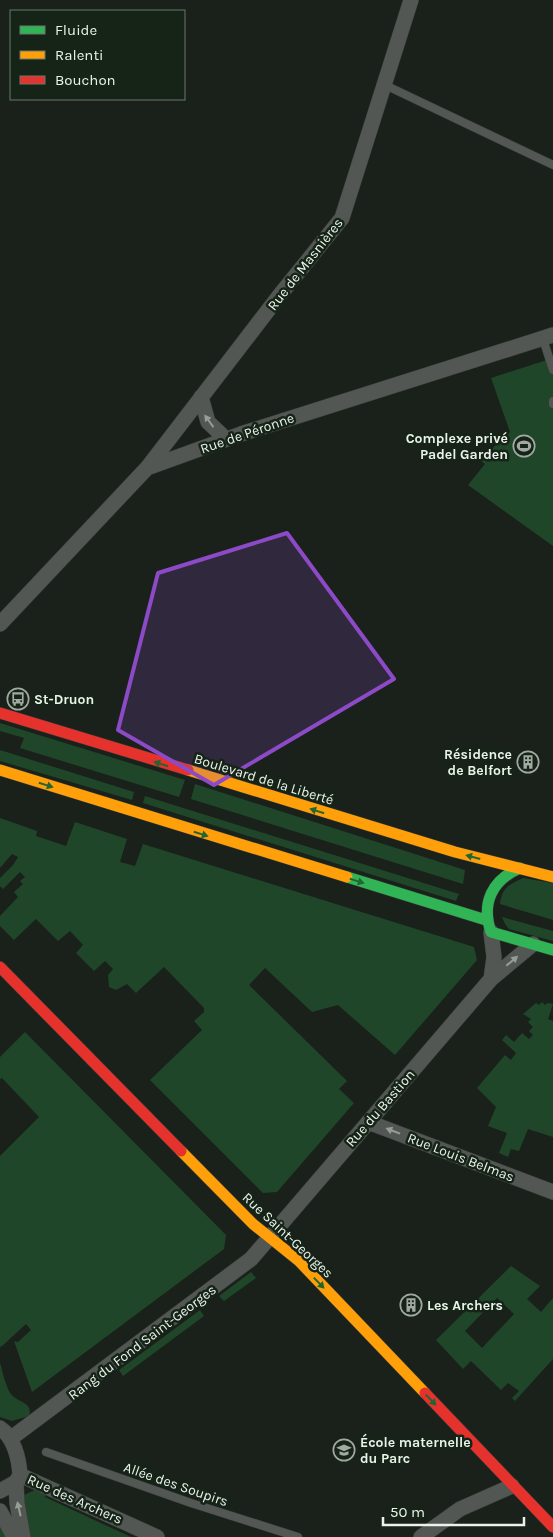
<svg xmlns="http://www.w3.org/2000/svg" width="553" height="1537" viewBox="0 0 553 1537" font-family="Karla,sans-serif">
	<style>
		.green { fill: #20462a; fill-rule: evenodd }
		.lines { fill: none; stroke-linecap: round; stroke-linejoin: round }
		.lane-casing { stroke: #363b37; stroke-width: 9 }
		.street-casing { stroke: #363b37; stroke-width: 16 }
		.fast-casing { stroke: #363b37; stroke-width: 12 }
		.slow-casing { stroke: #363b37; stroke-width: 12 }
		.jam-casing { stroke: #363b37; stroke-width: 12 }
		.lane { stroke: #525753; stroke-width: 8 }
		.street { stroke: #525753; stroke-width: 15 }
		.fast { stroke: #30b455; stroke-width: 11 }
		.slow { stroke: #ff9f0a; stroke-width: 11 }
		.jam { stroke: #e5322d; stroke-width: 11 }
		.oneway { fill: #969d97 }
		.oneway2 { fill: #226533 }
		.marked { fill: #8c4ac6; fill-opacity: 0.2; stroke: #8c4ac6; stroke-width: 4; stroke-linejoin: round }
		.labels { text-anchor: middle; stroke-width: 5; stroke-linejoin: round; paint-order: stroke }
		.street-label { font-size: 14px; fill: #eaf3eb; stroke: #162418 }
		.poi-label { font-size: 14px; font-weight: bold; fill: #eaf3eb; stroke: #162418; text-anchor: start }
	</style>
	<rect width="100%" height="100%" fill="#1a201a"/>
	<!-- green -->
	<path class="green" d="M 553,358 L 553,546 L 468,485 L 485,464 L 480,460 L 510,432 L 491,378 Z
		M 0,723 L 185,780 L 179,797 L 20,748 L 24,738 L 0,731 Z
		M 0,750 L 134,792 L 132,800 L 0,761 Z
		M 195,784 L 465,870 L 463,884 L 191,799 Z
		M 145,796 L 459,894 L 456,901 L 143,803 Z
		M 0,818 L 37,831 L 36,836 L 66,846 L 75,822 L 127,839 L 120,862 L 135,866 L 143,844 L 474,947 L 477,960 L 395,1055 L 338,1005 L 312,1012 L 265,968 L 249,985 L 347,1081 L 339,1089 L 354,1103 L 277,1192 L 263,1193 L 150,1080 L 202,1030 L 194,1021 L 204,1012 L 204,1008 L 164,967 L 136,993 L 127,984 L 116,990 L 109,987 L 108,975 L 113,969 L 105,961 L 94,971 L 76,953 L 83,945 L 70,931 L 58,941 L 36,919 L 14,940 L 0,926 L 0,916 L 18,897 L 14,892 L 23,884 L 20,881 L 25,877 L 20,872 L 3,889 L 0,886 L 0,878 L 13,865 L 18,857 L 12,854 L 0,868 Z
		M 523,878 L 553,883 L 553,920 L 500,904 C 502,888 508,885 523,878 Z
		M 502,917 L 553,931 L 553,941 L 509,929 L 505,924 Z
		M 542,1002 L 545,1005 L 548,1003 L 553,1004 L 548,1019 L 553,1021 L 553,1137 L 528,1129 L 519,1151 L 511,1149 L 508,1157 L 499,1153 L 507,1133 L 488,1126 L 496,1107 L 477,1088 L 505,1055 L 511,1060 L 516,1053 L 502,1040 L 506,1035 L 514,1042 L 522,1033 L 529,1039 L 533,1035 L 529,1031 L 533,1027 L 528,1022 L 531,1019 L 523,1014 L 536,1003 L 539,1005 Z
		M 25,1032 L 226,1235 L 224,1249 L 32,1392 L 14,1341 L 18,1342 L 31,1330 L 26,1324 L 1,1347 L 0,1346 L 0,1156 L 39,1117 L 2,1078 L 0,1079 L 0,1057 Z
		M 511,1266 L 540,1286 L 527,1299 L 541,1312 L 553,1298 L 553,1359 L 515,1401 L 512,1398 L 519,1391 L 508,1383 L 501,1390 L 471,1361 L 463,1369 L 436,1340 ZM 497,1298 L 514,1314 L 482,1348 L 465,1331 Z
		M 251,1272 L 256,1278 L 224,1301 L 219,1296 Z
		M 200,1310 L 204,1316 L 123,1376 L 119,1370 Z
		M 0,1363 C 3,1372 6,1391 14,1397 C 21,1403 33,1403 29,1416 L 12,1421 L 0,1417 Z
		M 35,1490 L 46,1493 L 45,1497 L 131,1537 L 0,1537 L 0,1525 L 24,1517 L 24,1495 Z"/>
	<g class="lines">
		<!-- lane casing -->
		<g class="lane-casing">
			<path id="lane" d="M 385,85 L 553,165
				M 543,339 L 553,370
				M 553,401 L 553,404
				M 46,1452 L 191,1503 L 298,1537"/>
		</g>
		<!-- street casing -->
		<g class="street-casing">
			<path id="street" d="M 201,397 L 208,422 L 226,439
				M 147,468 L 241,434 L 553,335
				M 0,624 L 147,468 L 279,296 L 342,218 L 411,0
				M 491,932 L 494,957 L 491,979
				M 368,1122 L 553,1192
				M 0,1428 C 14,1437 19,1459 20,1475 L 16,1482 L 0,1491
				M 10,1439 L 251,1259 L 491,979 L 533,944
				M 20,1475 L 157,1537
				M 16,1482 L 17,1503 L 23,1537
				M 0,1511 L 14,1537
				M 421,1537 L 460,1509 L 512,1486"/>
		</g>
		<!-- fast casing -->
		<g class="fast-casing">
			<path id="fast" d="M 520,868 C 492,880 481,903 491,932 L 553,950
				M 347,877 L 486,920"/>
		</g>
		<!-- slow casing -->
		<g class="slow-casing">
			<path id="slow" d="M 0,770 L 347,877
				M 188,770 L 455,852 L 553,877
				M 181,1151 L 253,1224 L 299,1261 L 425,1393"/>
		</g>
		<!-- jam casing -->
		<g class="jam-casing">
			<path id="jam" d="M 0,713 L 188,770
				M 0,967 L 181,1151
				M 425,1393 L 553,1527"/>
		</g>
		<!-- lane -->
		<use href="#lane" class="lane"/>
		<!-- street -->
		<use href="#street" class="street"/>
		<!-- fast -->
		<use href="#fast" class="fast"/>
		<!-- slow -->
		<use href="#slow" class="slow"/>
		<!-- jam -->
		<use href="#jam" class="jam"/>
	</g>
	<!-- one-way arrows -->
	<defs><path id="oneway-solid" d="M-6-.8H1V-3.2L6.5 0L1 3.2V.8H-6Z" transform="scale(1.25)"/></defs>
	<g class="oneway">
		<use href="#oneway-solid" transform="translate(209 421) rotate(-126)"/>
		<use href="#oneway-solid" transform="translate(512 961) rotate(-40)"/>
		<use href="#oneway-solid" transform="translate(393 1131) rotate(-159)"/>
		<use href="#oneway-solid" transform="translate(19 1509) rotate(-103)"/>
	</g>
	<g class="oneway2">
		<use href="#oneway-solid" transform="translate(161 764) rotate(-163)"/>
		<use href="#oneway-solid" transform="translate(46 785) rotate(17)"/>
		<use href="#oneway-solid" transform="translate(317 811) rotate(-163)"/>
		<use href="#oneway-solid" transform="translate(201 834) rotate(17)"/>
		<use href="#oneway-solid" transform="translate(473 857) rotate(-165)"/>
		<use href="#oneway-solid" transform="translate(357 881) rotate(17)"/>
		<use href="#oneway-solid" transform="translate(319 1283) rotate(46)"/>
		<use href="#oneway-solid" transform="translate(431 1400) rotate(46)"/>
	</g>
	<!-- marked area -->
	<path class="marked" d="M 287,533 L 394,679 L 214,785 L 118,730 L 158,573 Z"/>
	<!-- icons -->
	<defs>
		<g id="stadium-ring" transform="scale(1.125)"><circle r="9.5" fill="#162418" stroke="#a1a9a2" stroke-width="1.5"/><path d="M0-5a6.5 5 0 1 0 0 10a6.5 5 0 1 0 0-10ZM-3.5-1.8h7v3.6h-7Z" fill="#a1a9a2"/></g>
		<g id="bus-ring" transform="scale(1.125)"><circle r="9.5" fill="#162418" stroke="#a1a9a2" stroke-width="1.5"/><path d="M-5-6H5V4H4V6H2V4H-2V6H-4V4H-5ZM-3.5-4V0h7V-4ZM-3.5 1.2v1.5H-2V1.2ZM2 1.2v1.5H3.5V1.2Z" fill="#a1a9a2"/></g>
		<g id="building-ring" transform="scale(1.125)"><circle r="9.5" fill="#162418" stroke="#a1a9a2" stroke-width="1.5"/><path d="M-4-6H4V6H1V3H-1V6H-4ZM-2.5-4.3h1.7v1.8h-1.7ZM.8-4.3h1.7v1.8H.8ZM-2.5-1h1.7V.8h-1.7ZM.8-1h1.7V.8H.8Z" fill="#a1a9a2"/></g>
		<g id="school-ring" transform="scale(1.125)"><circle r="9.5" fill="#162418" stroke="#a1a9a2" stroke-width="1.5"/><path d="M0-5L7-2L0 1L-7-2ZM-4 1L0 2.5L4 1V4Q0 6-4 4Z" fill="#a1a9a2"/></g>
	</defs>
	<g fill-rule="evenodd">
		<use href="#stadium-ring" x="524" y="446"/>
		<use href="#bus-ring" x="18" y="699"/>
		<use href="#building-ring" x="528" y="762"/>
		<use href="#building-ring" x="411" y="1305"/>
		<use href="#school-ring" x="344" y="1450"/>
	</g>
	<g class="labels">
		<!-- street labels -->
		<g class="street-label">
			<text transform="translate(305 264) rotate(-52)" y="5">Rue de Masnières</text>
			<text transform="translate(247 433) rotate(-19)" y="5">Rue de Péronne</text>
			<text transform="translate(264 779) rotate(17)" y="5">Boulevard de la Liberté</text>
			<text transform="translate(380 1108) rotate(-49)" y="5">Rue du Bastion</text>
			<text transform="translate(461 1157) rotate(21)" y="5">Rue Louis Belmas</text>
			<text transform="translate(288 1235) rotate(43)" y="5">Rue Saint-Georges</text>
			<text transform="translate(142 1342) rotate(-37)" y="5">Rang du Fond Saint-Georges</text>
			<text transform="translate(176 1484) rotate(19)" y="5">Allée des Soupirs</text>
			<text transform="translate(75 1499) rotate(24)" y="5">Rue des Archers</text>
		</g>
		<!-- poi labels -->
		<g class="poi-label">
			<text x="508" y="443" text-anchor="end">Complexe privé<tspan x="508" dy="16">Padel Garden</tspan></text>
			<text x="34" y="704">St-Druon</text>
			<text x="512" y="759" text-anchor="end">Résidence<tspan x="512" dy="16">de Belfort</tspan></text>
			<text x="427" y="1310">Les Archers</text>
			<text x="360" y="1447">École maternelle<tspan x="360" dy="16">du Parc</tspan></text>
		</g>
	</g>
	<!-- legend -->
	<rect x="10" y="10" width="175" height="90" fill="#162418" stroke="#6b776c"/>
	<rect x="20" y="26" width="25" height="8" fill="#30b455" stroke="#6b776c"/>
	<text x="55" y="35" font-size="15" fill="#eaf3eb">Fluide</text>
	<rect x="20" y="51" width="25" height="8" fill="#ff9f0a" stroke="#6b776c"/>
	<text x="55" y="60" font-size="15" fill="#eaf3eb">Ralenti</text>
	<rect x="20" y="76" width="25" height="8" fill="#e5322d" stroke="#6b776c"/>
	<text x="55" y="85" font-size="15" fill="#eaf3eb">Bouchon</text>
	<!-- scale -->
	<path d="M383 1517v8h141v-8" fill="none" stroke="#eaf3eb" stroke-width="2.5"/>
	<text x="390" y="1517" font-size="15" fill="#eaf3eb" stroke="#162418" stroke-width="4" paint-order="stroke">50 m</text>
</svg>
